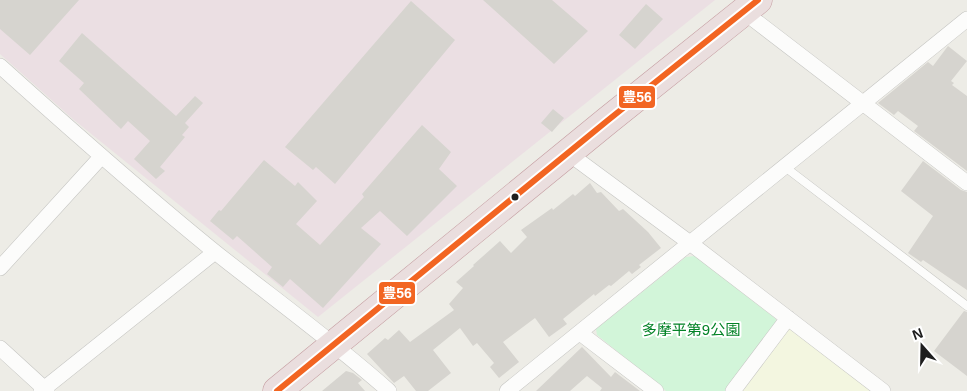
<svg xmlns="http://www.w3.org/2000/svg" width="967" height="391" viewBox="0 0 967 391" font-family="Arial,'Noto Sans JP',sans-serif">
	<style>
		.industrial { fill: #ebdfe3 }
		.education { fill: #f3f6e0 }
		.park { fill: #d2f5d9 }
		.building { fill: #d6d4cf }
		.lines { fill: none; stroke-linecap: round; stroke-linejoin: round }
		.lane-casing { stroke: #c5c5c2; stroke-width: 9 }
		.street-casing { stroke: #c5c5c2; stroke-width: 16 }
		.highway-casing { stroke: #c49ca0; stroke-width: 29 }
		.lane { stroke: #fcfcfb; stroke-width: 8 }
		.street { stroke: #fcfcfb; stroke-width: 15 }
		.highway { stroke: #eadede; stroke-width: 28 }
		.bus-1-casing { stroke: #fff; stroke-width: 10 }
		.bus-1 { stroke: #f26522; stroke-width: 6 }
		.bus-dot { fill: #1e1e1e; stroke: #fff; stroke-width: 2 }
		.labels { text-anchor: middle; stroke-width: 4; stroke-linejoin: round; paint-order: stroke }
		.park-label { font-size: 15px; fill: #048327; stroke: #fff }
		.line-badge { stroke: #fff; stroke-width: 2 }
		.badge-label { font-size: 14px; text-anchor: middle; font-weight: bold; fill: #fff }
	</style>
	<rect width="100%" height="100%" fill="#edece6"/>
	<!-- industrial -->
	<path class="industrial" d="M 0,0 L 715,0 L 318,317 L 74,120 L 0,54 Z"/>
	<!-- education -->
	<path class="education" d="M 788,318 L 883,391 L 733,391 Z"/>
	<!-- park -->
	<path class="park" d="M 695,256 L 776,319 L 775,327 L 726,391 L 666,391 L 597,335 L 596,329 L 686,257 Z"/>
	<!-- building -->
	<path class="building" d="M 0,0 L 79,0 L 30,55 L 0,29 Z
		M 483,0 L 552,0 L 588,31 L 554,64 Z
		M 411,1 L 455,40 L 335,184 L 316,167 L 313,170 L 285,147 Z
		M 646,4 L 663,19 L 635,49 L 619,35 Z
		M 82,33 L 176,116 L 195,96 L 203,103 L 185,123 L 189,127 L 182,135 L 185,137 L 160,167 L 165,171 L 156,179 L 134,159 L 150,141 L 128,121 L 121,129 L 79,89 L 84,83 L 59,61 Z
		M 948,46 L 967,61 L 951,81 L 954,83 L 952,85 L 967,96 L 967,171 L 914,131 L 918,126 L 898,111 L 894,115 L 878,103 L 928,62 L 933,66 Z
		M 553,109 L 564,118 L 552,132 L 541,123 Z
		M 422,125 L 451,152 L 439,169 L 457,186 L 407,236 L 380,211 L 361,228 L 381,244 L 323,308 L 290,279 L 283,287 L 267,274 L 272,267 L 237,236 L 233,240 L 210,221 L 219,210 L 221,211 L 264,160 L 295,186 L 298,182 L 317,201 L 296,224 L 320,245 L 364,197 L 362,194 Z
		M 923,161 L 961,190 L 967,192 L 967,290 L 923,260 L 921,262 L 908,253 L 933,216 L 901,191 Z
		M 590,183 L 597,193 L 601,192 L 619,211 L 623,209 L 648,232 L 661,248 L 639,265 L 641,267 L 632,274 L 629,271 L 611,286 L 609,285 L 595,296 L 594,294 L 563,319 L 567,324 L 549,337 L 535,318 L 503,342 L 519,362 L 499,378 L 490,367 L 494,363 L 477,343 L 473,346 L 460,328 L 433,350 L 451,373 L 428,391 L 416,391 L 404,376 L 394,383 L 367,354 L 385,338 L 388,340 L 399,330 L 410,342 L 454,310 L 449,304 L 463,288 L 456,282 L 474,266 L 473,265 L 500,241 L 511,253 L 527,237 L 521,230 L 552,208 L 553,210 L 573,194 L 575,196 Z
		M 964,311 L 967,312 L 967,376 L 934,351 Z
		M 582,347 L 611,377 L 615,372 L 640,391 L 600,391 L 602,388 L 587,376 L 570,391 L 536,391 Z
		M 346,371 L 353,373 L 362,380 L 358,383 L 365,391 L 322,391 Z"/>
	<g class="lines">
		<!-- lane casing -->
		<g class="lane-casing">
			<path id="lane" d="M 785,167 L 967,306"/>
		</g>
		<!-- street casing -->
		<g class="street-casing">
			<path id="street" d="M 744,12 L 967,183
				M 0,66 C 70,129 141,192 215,252 C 273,298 333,341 389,391
				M 568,153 L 690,243 L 883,391
				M 0,268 L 101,157
				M 580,333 L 656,391
				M 0,348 L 47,391
				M 41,391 L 215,252
				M 507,391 L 967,19
				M 733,391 L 788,318"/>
		</g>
		<!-- highway casing -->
		<g class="highway-casing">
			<path id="highway" d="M 277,391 L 607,121 L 758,0"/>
		</g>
		<!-- lane -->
		<use href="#lane" class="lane"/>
		<!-- street -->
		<use href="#street" class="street"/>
		<!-- highway -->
		<use href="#highway" class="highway"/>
		<!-- bus-1 casing -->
		<g class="bus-1-casing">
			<path id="bus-1" d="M 277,391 L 607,121 L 758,0"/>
		</g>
		<!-- bus-1 -->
		<use href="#bus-1" class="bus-1"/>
	</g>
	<!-- markers -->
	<circle class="bus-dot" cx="515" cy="197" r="4.5"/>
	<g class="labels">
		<!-- park labels -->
		<g class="park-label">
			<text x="691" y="335">多摩平第9公園</text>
		</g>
	</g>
	<g class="line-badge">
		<rect x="618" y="85" width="38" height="24" rx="5" fill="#f26522"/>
		<rect x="378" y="281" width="38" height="24" rx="5" fill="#f26522"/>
	</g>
	<g class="badge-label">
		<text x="637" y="102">豊56</text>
		<text x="397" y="298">豊56</text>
	</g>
	<!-- north arrow -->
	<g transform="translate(922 346) rotate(340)" stroke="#ffffff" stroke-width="4" paint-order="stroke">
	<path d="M0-4L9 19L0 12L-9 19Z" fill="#1e1e1e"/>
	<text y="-8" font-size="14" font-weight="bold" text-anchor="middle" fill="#1e1e1e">N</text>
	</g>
</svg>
